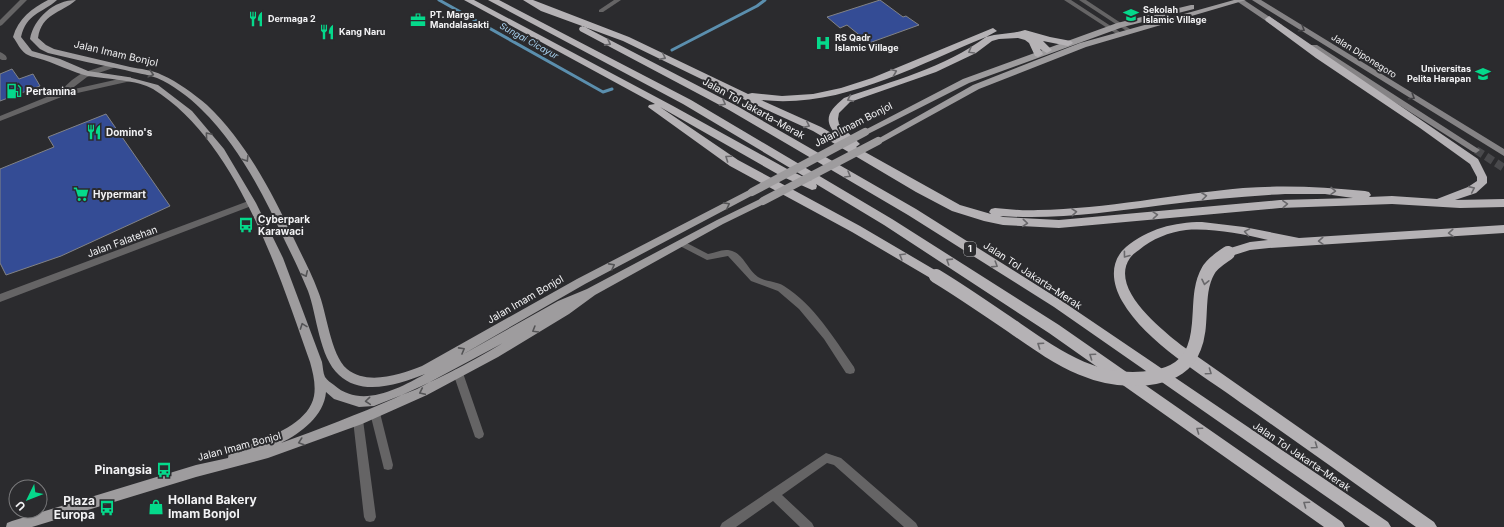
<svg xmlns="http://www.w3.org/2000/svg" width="1504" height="527" viewBox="0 0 1504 527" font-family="Inter,sans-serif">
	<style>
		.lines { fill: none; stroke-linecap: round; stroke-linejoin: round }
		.stream { stroke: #5b8fae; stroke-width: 3 }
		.building { fill: #344c95; stroke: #828386 }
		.secondary-tunnel { stroke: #49494c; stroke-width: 8; stroke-dasharray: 8 4; stroke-linecap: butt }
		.street { fill: #656465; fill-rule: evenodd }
		.secondary { fill: #858385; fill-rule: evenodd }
		.primary { fill: #9e9c9e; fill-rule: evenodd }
		.highway { fill: #b5b2b5; fill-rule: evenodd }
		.primary-bridge { stroke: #9e9c9e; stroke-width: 8 }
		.highway-bridge { stroke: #b5b2b5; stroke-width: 14 }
		.oneway { stroke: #424144 }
		.oneway2 { stroke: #69686b }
		.oneway3 { stroke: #535355 }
		.labels { text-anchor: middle; stroke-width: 4; stroke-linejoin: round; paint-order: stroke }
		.far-poi-label { font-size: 9px; font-weight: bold; fill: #f2f2f4; stroke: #2b2b2e; text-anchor: start }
		.far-water-label { font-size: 9px; font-style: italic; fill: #a9d3f1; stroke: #2b2b2e }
		.far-street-label { font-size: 9px; fill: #f2f2f4; stroke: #2b2b2e }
		.shield { fill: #2b2b2e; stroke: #b6b6b9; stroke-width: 1 }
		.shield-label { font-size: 9px; font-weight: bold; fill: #f2f2f4 }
		.street-label { font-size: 10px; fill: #f2f2f4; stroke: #2b2b2e }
		.poi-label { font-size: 10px; font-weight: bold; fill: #f2f2f4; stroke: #2b2b2e; text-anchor: start }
		.near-poi-label { font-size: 12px; font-weight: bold; fill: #f2f2f4; stroke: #2b2b2e; text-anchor: end }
	</style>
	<rect width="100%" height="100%" fill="#2b2b2e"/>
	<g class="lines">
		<!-- stream -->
		<path class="stream" d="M 439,0 L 603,92 L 612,89
			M 672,50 L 757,6 L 765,0"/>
	</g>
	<!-- building -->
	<path class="building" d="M 880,0 L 903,17 L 906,16 L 919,25 L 869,43 L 847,25 L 840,28 L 827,17 Z
		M 12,69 L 19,79 L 33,74 L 40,86 L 0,101 L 0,74 Z
		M 106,114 L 170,206 L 61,256 L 6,275 L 0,263 L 0,169 L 54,147 L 48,137 Z"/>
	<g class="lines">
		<!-- secondary-tunnel -->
		<path class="secondary-tunnel" d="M 1476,150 L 1504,168"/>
		<!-- street -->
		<path class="street" d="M 20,0 L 27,0 L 2,25 L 0,26 L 0,20 Z
			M 614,0 L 621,0 L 603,12 L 599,12 L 599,10 Z
			M 1064,0 L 1071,0 L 1123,34 L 1120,36 L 1118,35 Z
			M 1079,0 L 1086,0 L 1133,31 L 1132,32 L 1128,32 Z
			M 0,52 C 3,53 9,57 6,60 L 2,60 L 0,59 Z
			M 113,63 L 117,65 L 116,67 L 87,77 L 70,90 L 128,77 L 131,77 L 131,81 L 64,96 L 0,121 L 0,116 L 59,92 L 72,80 L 82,73 Z
			M 251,200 L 254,201 L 255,203 L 254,205 L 0,302 L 0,294 Z
			M 681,240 L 708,254 C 714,253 720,250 726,250 C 743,250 746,269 758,277 C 766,282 776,281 784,286 C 814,305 834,338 854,367 L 855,370 L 854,373 L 850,374 L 846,373 L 824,339 L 799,309 L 778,291 L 751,281 L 728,256 L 707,260 L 678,245 L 677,243 Z
			M 458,369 L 462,370 L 463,373 L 484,434 L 483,437 L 479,439 L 475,437 L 474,434 L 453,373 L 454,370 Z
			M 375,408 L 379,410 L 380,413 L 393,465 L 392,469 L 388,470 L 384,469 L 370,413 L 371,410 Z
			M 358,415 L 362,417 L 363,420 L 376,517 L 374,521 L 370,522 L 366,521 L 364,517 L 353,420 L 354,417 Z
			M 826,453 L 841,458 L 916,523 L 918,527 L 904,527 L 834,465 L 827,463 L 782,495 L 812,523 L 814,527 L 800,527 L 773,501 L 736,527 L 720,527 L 722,523 Z"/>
		<!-- secondary -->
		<path class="secondary" d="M 1235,0 L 1244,0 L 1282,25 L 1281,27 L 1275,27 Z
			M 1252,0 L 1261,0 L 1504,149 L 1504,156 Z
			M 1311,45 L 1317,45 L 1480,150 L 1476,153 L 1473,152 L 1311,49 Z"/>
		<!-- primary -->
		<path class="primary" d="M 48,0 L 57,0 C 41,14 27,13 21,37 L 32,51 L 60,59 L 88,71 L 128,77 L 158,85 L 192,111 L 224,149 L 256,203 L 283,258 L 322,362 C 323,367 323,373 325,377 C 327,380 331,383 334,385 C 361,409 398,389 425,374 C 400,384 362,397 339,375 C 319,357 317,315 308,291 C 301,274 293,257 285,241 C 263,194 239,146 201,109 C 189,97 173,85 157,78 C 147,74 135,73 125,70 C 99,65 74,59 48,53 L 40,49 L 30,39 C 34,18 54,0 76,0 C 60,14 42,13 38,38 L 46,45 L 54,49 C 79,55 105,61 130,67 C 140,69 153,70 162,75 C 178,82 194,94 207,105 C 247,143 272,193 295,241 C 303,258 312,274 318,291 C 327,312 330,354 347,369 C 368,386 401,374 422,366 L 577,279 L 749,190 L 752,189 L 757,192 L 755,194 L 585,284 L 460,356 L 558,301 L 587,289 L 717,220 L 760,199 L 763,198 L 768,201 L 766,203 L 723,224 L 595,295 L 569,314 L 498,357 L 427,395 L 362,424 L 268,458 L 196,477 L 32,527 L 6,527 L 7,523 L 12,521 L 196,465 L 228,458 L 229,452 C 255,442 308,428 314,396 C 316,385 313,373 310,362 C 279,274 237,141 153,89 C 138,80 106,79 88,76 C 74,73 53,62 37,58 C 34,57 29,56 26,54 C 20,50 17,42 13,37 C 18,19 32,8 48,0 ZM 503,343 C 433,385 358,415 281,443 C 301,433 324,416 326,392 L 334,399 L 359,407 L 374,406 L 417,389 Z
			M 1234,0 L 1246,0 L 1086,47 L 979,89 L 881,143 L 875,143 L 874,141 L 973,85 L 1080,43 Z
			M 1191,5 L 1194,5 L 1194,9 L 1123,27 L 969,83 L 868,134 L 865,135 L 861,132 L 963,79 L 1117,23 Z"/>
		<!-- highway -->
		<path class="highway" d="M 464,0 L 474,0 L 673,106 L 789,170 L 812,181 L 683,104 L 488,0 L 499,0 L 691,100 L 892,219 L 1059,325 L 1342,522 L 1345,527 L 1324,527 L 1049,333 L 884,225 L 816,184 L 817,186 L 816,189 L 812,190 L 781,176 L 660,107 L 738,160 L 860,226 L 940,273 L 942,276 L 940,279 L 936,281 L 932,279 L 852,232 L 730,166 L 648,107 L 649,105 L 655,104 Z
			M 523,0 L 533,0 L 629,37 L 748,94 L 752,93 L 782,96 L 813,94 L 841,88 L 872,78 L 993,28 L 997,31 L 986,37 C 999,33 1013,34 1025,30 L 1050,37 L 1071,41 L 1073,43 L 1068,46 L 1043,41 L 1052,50 L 1047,53 L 1040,49 L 1043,54 L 1038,57 L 1035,56 L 1029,43 L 1025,40 L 1018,38 L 999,39 L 992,41 L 976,53 L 936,72 L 850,102 L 839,113 L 838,119 L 839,124 L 860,144 L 856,147 L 960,205 L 991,214 L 989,212 L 991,209 L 995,208 C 1009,209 1023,211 1038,210 C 1106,209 1175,194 1243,188 C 1284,185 1324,187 1365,191 L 1369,192 L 1371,195 L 1369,197 L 1392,196 L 1437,199 L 1468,187 L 1477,181 L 1477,177 L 1470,164 L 1420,128 L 1316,58 L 1266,21 L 1265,19 L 1269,16 L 1478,159 L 1487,177 L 1487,183 L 1476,193 L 1455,200 L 1504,199 L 1504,207 L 1460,208 L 1392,204 L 1280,208 L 1059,228 L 1003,225 L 984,221 L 952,211 L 916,192 L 813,131 L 730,93 L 623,41 L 541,11 ZM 986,37 C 944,68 892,81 844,98 C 827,112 822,122 840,138 L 821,127 L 761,100 C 841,109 914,66 986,37 ZM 1285,194 L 1325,194 L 1353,198 L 1280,200 L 1059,220 L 1003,217 L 1000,216 C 1055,220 1109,212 1163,205 C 1204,200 1244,196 1285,194 Z
			M 583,26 L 737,106 L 916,209 L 1062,301 L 1388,522 L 1391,527 L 1370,527 L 1054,307 L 908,215 L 729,110 L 580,31 L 579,29 L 580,27 Z
			M 1202,222 L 1244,227 L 1299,238 L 1504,225 L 1504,233 L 1269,248 L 1250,250 L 1228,257 L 1224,256 L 1222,253 L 1224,250 L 1250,242 L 1268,240 C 1242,234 1213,228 1186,230 C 1169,232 1152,239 1139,250 C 1136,252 1132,255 1130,258 C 1109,288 1160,328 1181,345 L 1434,522 L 1437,527 L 1416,527 C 1358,486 1300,444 1241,403 C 1202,374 1147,344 1122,301 C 1112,283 1109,262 1126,247 C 1148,229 1174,222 1202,222 Z"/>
		<!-- primary-bridge -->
		<path class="primary-bridge" d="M 752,192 L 865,132
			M 763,201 L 878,141"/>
		<!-- highway-bridge -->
		<path class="highway-bridge" d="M 936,276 C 961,291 985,308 1009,324 C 1054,355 1097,388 1155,377 C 1172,374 1188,365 1194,348 C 1204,324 1195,294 1208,271 C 1212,263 1221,258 1228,253"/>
	</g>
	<!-- one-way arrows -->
	<defs><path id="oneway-chevron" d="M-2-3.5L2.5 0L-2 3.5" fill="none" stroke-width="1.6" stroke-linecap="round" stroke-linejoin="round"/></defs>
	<g class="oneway">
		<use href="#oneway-chevron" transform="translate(1302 29) rotate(32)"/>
		<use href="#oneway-chevron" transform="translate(1412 97) rotate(32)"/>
	</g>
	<g class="oneway2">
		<use href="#oneway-chevron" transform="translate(608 43) rotate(28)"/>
		<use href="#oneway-chevron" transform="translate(971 51) rotate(150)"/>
		<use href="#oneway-chevron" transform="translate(663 57) rotate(26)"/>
		<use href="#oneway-chevron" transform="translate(894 72) rotate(-22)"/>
		<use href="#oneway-chevron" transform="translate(850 99) rotate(155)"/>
		<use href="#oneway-chevron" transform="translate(723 103) rotate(28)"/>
		<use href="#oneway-chevron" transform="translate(807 125) rotate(24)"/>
		<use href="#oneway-chevron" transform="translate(728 158) rotate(-145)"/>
		<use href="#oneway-chevron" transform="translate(848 175) rotate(30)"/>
		<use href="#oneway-chevron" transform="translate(1472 189) rotate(-24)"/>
		<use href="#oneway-chevron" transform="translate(1333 191) rotate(1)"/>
		<use href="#oneway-chevron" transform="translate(1204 196) rotate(-7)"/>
		<use href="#oneway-chevron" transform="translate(1285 204) rotate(-3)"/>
		<use href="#oneway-chevron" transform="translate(1074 212) rotate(-5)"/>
		<use href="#oneway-chevron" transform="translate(1155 215) rotate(-5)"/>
		<use href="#oneway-chevron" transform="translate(1025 223) rotate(5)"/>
		<use href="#oneway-chevron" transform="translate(1247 232) rotate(-170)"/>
		<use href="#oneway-chevron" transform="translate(1451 233) rotate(176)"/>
		<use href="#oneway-chevron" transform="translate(1321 241) rotate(176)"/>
		<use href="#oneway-chevron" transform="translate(1126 255) rotate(127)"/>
		<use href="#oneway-chevron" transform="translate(902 256) rotate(-149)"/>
		<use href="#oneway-chevron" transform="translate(949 261) rotate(-147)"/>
		<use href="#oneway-chevron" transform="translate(995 265) rotate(32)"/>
		<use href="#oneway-chevron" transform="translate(1205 282) rotate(102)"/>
		<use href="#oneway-chevron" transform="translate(1040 345) rotate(-146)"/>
		<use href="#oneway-chevron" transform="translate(1092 356) rotate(-145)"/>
		<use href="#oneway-chevron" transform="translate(1209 372) rotate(35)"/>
		<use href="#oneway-chevron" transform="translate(1199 430) rotate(-145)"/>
		<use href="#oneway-chevron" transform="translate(1315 446) rotate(35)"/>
		<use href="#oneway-chevron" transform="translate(1306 504) rotate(-145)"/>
	</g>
	<g class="oneway3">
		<use href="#oneway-chevron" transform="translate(151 74) rotate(15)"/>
		<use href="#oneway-chevron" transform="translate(208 135) rotate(-130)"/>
		<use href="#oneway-chevron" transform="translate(246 159) rotate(58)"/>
		<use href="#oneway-chevron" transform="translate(727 205) rotate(-28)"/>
		<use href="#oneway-chevron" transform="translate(612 266) rotate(-28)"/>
		<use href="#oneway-chevron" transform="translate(305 274) rotate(65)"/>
		<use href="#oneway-chevron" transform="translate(303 326) rotate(-110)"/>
		<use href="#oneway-chevron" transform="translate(535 330) rotate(149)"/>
		<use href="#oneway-chevron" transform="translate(462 350) rotate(-29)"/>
		<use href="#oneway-chevron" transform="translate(422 392) rotate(155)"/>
		<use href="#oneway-chevron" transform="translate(368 401) rotate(175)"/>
		<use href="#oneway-chevron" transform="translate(301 442) rotate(161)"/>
	</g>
	<!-- icons -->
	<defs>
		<g id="school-bare" transform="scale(1.2)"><path d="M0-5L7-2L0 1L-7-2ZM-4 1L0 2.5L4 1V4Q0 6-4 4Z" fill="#05d98b" stroke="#2b2b2e" stroke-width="2.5" paint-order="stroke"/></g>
		<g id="restaurant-bare" transform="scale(1.2)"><path d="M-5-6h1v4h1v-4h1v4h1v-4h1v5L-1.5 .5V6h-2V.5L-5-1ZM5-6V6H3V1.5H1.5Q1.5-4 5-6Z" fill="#05d98b" stroke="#2b2b2e" stroke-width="2.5" paint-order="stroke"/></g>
		<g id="office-bare" transform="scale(1.2)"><path d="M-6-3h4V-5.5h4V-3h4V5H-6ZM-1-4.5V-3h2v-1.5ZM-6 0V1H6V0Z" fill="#05d98b" stroke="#2b2b2e" stroke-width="2.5" paint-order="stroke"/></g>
		<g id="hospital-bare" transform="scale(1.2)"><path d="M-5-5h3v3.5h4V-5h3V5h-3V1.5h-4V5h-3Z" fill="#05d98b" stroke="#2b2b2e" stroke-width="2.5" paint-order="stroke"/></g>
		<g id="university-bare" transform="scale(1.2)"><path d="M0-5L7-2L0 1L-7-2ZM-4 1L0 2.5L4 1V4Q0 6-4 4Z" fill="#05d98b" stroke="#2b2b2e" stroke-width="2.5" paint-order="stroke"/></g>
		<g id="fuel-bare" transform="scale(1.2)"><path d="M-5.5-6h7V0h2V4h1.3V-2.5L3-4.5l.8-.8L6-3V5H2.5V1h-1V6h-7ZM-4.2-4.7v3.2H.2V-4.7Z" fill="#05d98b" stroke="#2b2b2e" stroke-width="2.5" paint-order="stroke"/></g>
		<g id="supermarket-bare" transform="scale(1.2)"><path d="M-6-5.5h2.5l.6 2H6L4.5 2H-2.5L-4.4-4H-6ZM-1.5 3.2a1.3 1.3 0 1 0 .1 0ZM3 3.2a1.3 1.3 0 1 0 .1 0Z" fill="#05d98b" stroke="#2b2b2e" stroke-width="2.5" paint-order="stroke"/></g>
		<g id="bus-bare" transform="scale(1.2)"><path d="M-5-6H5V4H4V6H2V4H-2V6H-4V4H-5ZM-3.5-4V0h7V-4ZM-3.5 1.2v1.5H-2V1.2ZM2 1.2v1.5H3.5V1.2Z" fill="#05d98b" stroke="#2b2b2e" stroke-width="2.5" paint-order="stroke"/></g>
		<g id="shop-bare" transform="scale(1.2)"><path d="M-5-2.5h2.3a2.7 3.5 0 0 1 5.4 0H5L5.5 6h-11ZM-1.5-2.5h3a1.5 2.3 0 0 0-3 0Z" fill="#05d98b" stroke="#2b2b2e" stroke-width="2.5" paint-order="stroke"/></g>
	</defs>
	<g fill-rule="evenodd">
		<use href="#school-bare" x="1131" y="15"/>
		<use href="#restaurant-bare" x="256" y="19"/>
		<use href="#office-bare" x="418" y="20"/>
		<use href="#restaurant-bare" x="327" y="32"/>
		<use href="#hospital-bare" x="823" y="43"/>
		<use href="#university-bare" x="1483" y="74"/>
		<use href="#fuel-bare" x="14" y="91"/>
		<use href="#restaurant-bare" x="94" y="132"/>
		<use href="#supermarket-bare" x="81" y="194"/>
		<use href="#bus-bare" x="246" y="225"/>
		<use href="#bus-bare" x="164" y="470"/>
		<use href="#shop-bare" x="156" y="507"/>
		<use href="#bus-bare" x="107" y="508"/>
	</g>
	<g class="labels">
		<!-- far-poi labels -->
		<g class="far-poi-label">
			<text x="1143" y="13">Sekolah<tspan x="1143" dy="10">Islamic Village</tspan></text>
			<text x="430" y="18">PT. Marga<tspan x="430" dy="10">Mandalasakti</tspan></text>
			<text x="268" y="22">Dermaga 2</text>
			<text x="339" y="35">Kang Naru</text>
			<text x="835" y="41">RS Qadr<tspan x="835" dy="10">Islamic Village</tspan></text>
			<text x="1471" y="72" text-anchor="end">Universitas<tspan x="1471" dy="10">Pelita Harapan</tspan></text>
		</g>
		<!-- far-water labels -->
		<g class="far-water-label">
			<text transform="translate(529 41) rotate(29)" y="3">Sungai Cicayur</text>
		</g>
		<!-- far-street labels -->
		<g class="far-street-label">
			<text transform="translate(1364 56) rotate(32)" y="3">Jalan Diponegoro</text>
		</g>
		<!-- shield labels -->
		<rect class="shield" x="964" y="242" width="12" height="14" rx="3"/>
		<g class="shield-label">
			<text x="970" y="252">1</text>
		</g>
		<!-- street labels -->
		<g class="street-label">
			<text transform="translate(116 53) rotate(13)" y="4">Jalan Imam Bonjol</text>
			<text transform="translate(754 108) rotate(29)" y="4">Jalan Tol Jakarta–Merak</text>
			<text transform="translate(853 124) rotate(-27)" y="4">Jalan Imam Bonjol</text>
			<text transform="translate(122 241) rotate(-20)" y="4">Jalan Falatehan</text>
			<text transform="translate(1033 275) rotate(33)" y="4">Jalan Tol Jakarta–Merak</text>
			<text transform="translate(525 299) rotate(-30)" y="4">Jalan Imam Bonjol</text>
			<text transform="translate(239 446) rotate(-15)" y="4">Jalan Imam Bonjol</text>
			<text transform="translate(1302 456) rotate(34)" y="4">Jalan Tol Jakarta–Merak</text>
		</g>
		<!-- poi labels -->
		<g class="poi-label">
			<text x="26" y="95">Pertamina</text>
			<text x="106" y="136">Domino's</text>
			<text x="93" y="198">Hypermart</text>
			<text x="258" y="223">Cyberpark<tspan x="258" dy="12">Karawaci</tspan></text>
		</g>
		<!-- near-poi labels -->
		<g class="near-poi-label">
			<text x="152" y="474">Pinangsia</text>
			<text x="168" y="504" text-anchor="start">Holland Bakery<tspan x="168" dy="14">Imam Bonjol</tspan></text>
			<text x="95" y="505">Plaza<tspan x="95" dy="14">Europa</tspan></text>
		</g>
	</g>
	<!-- north arrow -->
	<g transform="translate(28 499) rotate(227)"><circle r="19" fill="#2b2b2e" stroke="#7b7b7d"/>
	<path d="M0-3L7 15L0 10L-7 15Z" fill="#05d98b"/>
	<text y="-6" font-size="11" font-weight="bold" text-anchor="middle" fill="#f2f2f4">U</text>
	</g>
</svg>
